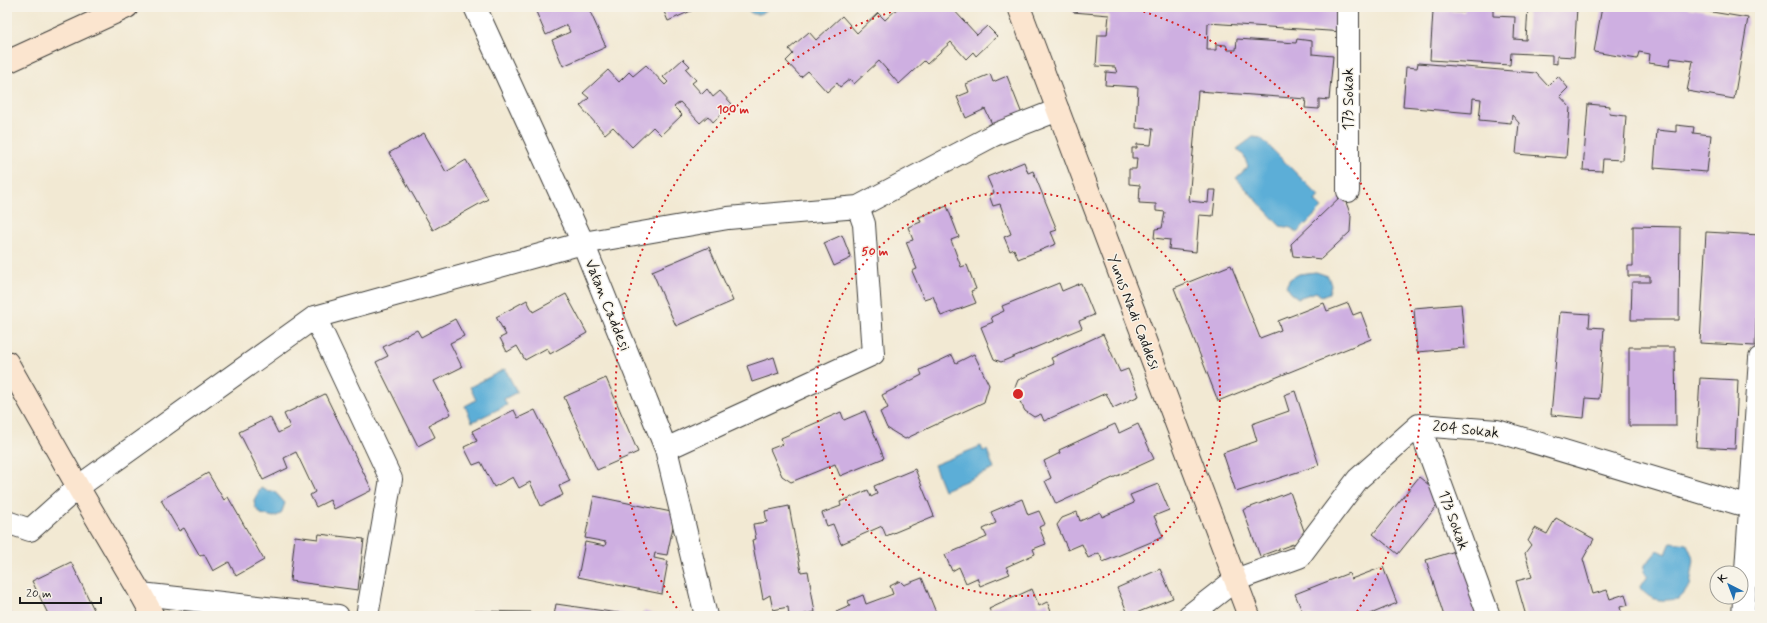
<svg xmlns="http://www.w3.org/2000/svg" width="1767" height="623" viewBox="0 0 1767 623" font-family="Mynerve,sans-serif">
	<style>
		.water { fill: #5caed7; stroke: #3c657a }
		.building { fill: #ceafe1 }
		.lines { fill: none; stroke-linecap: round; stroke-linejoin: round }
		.street-casing { stroke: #3c3b37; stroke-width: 24 }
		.secondary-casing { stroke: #3c3b37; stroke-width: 24 }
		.street { stroke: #fff; stroke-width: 22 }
		.secondary { stroke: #fbe5cf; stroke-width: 22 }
		.ring { fill: none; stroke: #d62828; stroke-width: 2; stroke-dasharray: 2 4 }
		.labels { text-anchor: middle; stroke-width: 3; stroke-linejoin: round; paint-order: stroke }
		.street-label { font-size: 15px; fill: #1c1c1c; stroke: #f7f3e8 }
		.centre { fill: #d62828; stroke: #f7f3e8; stroke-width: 2 }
		.ring-label { font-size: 12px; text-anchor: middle; font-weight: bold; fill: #d62828; stroke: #f7f3e8; stroke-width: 3; stroke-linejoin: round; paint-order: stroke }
	</style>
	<rect width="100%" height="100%" fill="#f7f3e8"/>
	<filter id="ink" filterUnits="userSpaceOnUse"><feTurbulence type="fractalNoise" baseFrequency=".025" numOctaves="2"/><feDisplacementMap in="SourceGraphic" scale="8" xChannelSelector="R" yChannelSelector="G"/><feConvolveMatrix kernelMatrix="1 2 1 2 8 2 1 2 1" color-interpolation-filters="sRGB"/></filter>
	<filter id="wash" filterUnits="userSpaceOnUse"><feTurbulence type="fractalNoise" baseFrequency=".012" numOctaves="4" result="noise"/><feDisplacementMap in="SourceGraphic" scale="16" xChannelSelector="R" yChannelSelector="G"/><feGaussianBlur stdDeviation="0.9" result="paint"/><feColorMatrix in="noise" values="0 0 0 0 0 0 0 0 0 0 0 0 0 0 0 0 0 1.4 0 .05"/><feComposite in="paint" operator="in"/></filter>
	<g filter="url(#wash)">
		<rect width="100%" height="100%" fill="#f2e9d3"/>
		<!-- water -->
		<path class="water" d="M 746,7 L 770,7 C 762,15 752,18 746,7 Z
			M 1253,137 L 1261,138 L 1319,196 L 1315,201 L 1322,208 L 1297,233 L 1291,228 L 1280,226 L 1236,178 L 1248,167 L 1244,156 L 1237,149 Z
			M 1316,272 L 1328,276 L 1331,285 L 1329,293 L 1321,296 L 1316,292 L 1298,298 L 1291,293 L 1286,286 L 1290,279 L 1299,274 Z
			M 505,369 L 517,392 L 504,399 L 507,405 L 472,422 L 465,406 L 476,400 L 470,387 Z
			M 981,446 L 983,451 L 987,450 L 994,469 L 944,490 L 934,465 Z
			M 261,488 L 270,492 L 274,491 L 285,503 L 281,514 L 274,517 L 261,514 L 255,507 L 254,500 Z
			M 1671,542 L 1687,544 L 1694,560 L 1690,586 L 1678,599 C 1660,601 1652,602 1640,588 L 1648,576 L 1644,572 L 1645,565 L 1658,550 L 1666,554 Z"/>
		<g id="blocks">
			<!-- building -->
			<path class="building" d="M 534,7 L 588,7 L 606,47 L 563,66 L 552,40 L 570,32 L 567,25 L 546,35 Z
				M 662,7 L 700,7 L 668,21 Z
				M 899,7 L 923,7 L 925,9 L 928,7 L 951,7 L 977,35 L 987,26 L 997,36 L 976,56 L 973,52 L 966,59 L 951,42 L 927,64 L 924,61 L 899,84 L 879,61 L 854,84 L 850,79 L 840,87 L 837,83 L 827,92 L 808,71 L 801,77 L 786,61 L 793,54 L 789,49 L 809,32 L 816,40 L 842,16 L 857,33 L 878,13 L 885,20 Z
				M 1073,7 L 1345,7 L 1344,32 L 1208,23 L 1207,50 L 1216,50 L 1216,44 L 1226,45 L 1228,50 L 1236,50 L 1237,39 L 1296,43 L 1297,39 L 1312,41 L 1312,54 L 1333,56 L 1329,100 L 1319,99 L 1319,109 L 1305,108 L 1306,99 L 1198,91 L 1189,201 L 1208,203 L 1209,190 L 1216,190 L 1213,216 L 1199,215 L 1196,252 L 1169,249 L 1170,240 L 1154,238 L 1155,229 L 1162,228 L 1165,212 L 1156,211 L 1156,204 L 1139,203 L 1140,185 L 1129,184 L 1129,169 L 1136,169 L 1137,158 L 1132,158 L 1132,148 L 1137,148 L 1137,144 L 1151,145 L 1153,129 L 1136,128 L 1138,87 L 1105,85 L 1106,72 L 1117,73 L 1115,67 L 1096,66 L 1098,35 L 1107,35 L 1109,15 L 1073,12 Z
				M 1465,7 L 1493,7 L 1493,16 L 1515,17 L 1514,39 L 1526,40 L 1528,7 L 1577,7 L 1574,57 L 1557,56 L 1557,64 L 1552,63 L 1552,55 L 1511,53 L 1510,65 L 1430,60 L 1433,11 L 1464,12 Z
				M 1602,7 L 1682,7 L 1748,18 L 1734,99 L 1687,91 L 1693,61 L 1671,58 L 1669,66 L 1649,63 L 1650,54 L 1639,52 L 1637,59 L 1594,52 Z
				M 683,59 L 690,66 L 686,69 L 696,80 L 692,83 L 702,94 L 707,89 L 713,97 L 720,91 L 732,104 L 713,122 L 708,116 L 700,123 L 680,102 L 674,107 L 682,115 L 661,135 L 653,127 L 632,147 L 613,127 L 605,134 L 580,106 L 589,98 L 583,93 L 608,70 L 619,82 L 629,72 L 633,76 L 646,65 L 665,85 L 668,82 L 663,77 Z
				M 1418,63 L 1536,73 L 1548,86 L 1558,76 L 1568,88 L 1560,96 L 1570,107 L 1566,158 L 1516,154 L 1519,123 L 1512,115 L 1511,123 L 1479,120 L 1481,99 L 1473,98 L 1472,113 L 1403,107 L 1406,67 L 1417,68 Z
				M 990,74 L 993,82 L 1007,76 L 1022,114 L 993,126 L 985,109 L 966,118 L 957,97 L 969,92 L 966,84 Z
				M 1588,104 L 1610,106 L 1609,114 L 1626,116 L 1623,160 L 1603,159 L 1602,171 L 1583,170 Z
				M 1676,125 L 1694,127 L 1693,133 L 1711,135 L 1707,172 L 1654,168 L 1657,130 L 1676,132 Z
				M 424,133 L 446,172 L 466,160 L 488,199 L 433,230 L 389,153 Z
				M 1024,162 L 1028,173 L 1033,171 L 1057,230 L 1051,232 L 1056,244 L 1018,259 L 1014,249 L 1010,251 L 1004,237 L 1011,234 L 1000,204 L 993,206 L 989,195 L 994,193 L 987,177 Z
				M 1343,194 L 1351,216 L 1350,232 L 1321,259 L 1293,256 L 1291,244 Z
				M 947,206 L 959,237 L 951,240 L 961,267 L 967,265 L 976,289 L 971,291 L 976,303 L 941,316 L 933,296 L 924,299 L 912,271 L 917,269 L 906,242 L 913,240 L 908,227 L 921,222 L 919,217 Z
				M 1633,226 L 1680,227 L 1679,320 L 1631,320 L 1632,282 L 1650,282 L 1650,276 L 1628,276 L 1628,266 L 1633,266 Z
				M 1706,232 L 1760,235 L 1755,346 L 1700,343 Z
				M 842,235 L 851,258 L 834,266 L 824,243 Z
				M 709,247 L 733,301 L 676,326 L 652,271 Z
				M 1231,265 L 1260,338 L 1281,330 L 1278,321 L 1324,303 L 1327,311 L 1348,303 L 1353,315 L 1361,312 L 1371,339 L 1218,401 L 1174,288 Z
				M 1059,283 L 1062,291 L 1081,283 L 1094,315 L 1079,321 L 1082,328 L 1001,362 L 994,359 L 981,327 L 993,322 L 991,317 L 1004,311 L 1002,306 Z
				M 566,294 L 587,333 L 550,354 L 547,348 L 525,360 L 517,346 L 507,352 L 500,338 L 506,335 L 496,317 L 527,300 L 533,312 Z
				M 1461,304 L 1465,348 L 1417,352 L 1414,308 Z
				M 1560,312 L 1590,314 L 1589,327 L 1604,328 L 1599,399 L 1586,398 L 1584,418 L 1551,415 Z
				M 455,319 L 464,336 L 450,343 L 462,367 L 434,381 L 451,414 L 429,425 L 435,437 L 418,446 L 376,362 L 388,356 L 383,347 L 417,330 L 421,337 Z
				M 1103,334 L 1120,372 L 1128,369 L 1139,396 L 1113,408 L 1106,393 L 1044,421 L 1041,414 L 1034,417 L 1025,411 L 1014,390 L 1018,380 L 1054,364 L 1051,358 Z
				M 1629,347 L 1675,347 L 1676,426 L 1629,426 Z
				M 974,354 L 989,385 L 984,402 L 905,439 L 887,428 L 880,412 L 888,408 L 882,395 L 922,375 L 920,370 L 952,355 L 956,363 Z
				M 774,357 L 779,373 L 752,382 L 747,366 Z
				M 606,378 L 638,452 L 597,470 L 564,397 Z
				M 1700,378 L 1738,380 L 1735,449 L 1696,447 Z
				M 1295,391 L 1319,465 L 1236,492 L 1223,453 L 1257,441 L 1252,424 L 1289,411 L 1284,395 Z
				M 325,394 L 372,490 L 334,509 L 330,500 L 316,507 L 310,495 L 315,492 L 296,452 L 284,458 L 288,468 L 263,480 L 239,432 L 270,417 L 278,433 L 290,427 L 284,414 Z
				M 514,410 L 518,418 L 535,410 L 570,481 L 559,486 L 563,495 L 541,506 L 530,482 L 519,488 L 513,477 L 494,487 L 481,462 L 473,465 L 464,447 L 477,441 L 472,431 Z
				M 865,411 L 884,458 L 840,476 L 835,464 L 791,482 L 782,476 L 770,449 L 783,444 L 781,438 L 841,412 L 844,420 Z
				M 1115,424 L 1119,433 L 1138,424 L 1154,459 L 1056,504 L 1045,481 L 1051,478 L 1044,461 L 1060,453 L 1059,450 Z
				M 915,469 L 934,516 L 886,536 L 882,526 L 841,544 L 833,524 L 827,526 L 822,513 L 841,506 L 840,502 L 868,490 L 871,497 L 877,494 L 874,486 Z
				M 208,473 L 224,500 L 228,497 L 264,560 L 236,576 L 229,562 L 213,571 L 204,554 L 200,556 L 184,528 L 179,531 L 161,500 Z
				M 1419,477 L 1444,497 L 1398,554 L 1373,534 Z
				M 1158,484 L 1169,510 L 1154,516 L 1163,537 L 1103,562 L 1099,553 L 1088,558 L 1082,544 L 1068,550 L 1057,525 L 1062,518 L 1077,512 L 1080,521 L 1100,512 L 1102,517 L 1134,503 L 1130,495 Z
				M 1290,492 L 1307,539 L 1260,556 L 1243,510 Z
				M 594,496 L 676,513 L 667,555 L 655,553 L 654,558 L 668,561 L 662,594 L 578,577 L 585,542 L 605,546 L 606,542 L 585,538 Z
				M 1022,499 L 1028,515 L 1039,511 L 1045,524 L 1039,527 L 1046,544 L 1033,549 L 1035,554 L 1006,567 L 1010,574 L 980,586 L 977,578 L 966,583 L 959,567 L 952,571 L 945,555 L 987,537 L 983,529 L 996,523 L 991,512 Z
				M 789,506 L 801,572 L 808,571 L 815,612 L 797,616 L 789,616 L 788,607 L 773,610 L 770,595 L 763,599 L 752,540 L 756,539 L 753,524 L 767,522 L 765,511 Z
				M 1556,518 L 1594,539 L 1583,559 L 1593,594 L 1607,590 L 1610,599 L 1625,594 L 1628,605 L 1620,607 L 1622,616 L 1526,616 L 1516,581 L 1532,577 L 1525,553 L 1531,545 L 1528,541 L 1535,528 L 1547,534 Z
				M 319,534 L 364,539 L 358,590 L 290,581 L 295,536 L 318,539 Z
				M 1462,549 L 1483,616 L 1444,616 L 1426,560 Z
				M 71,562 L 97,616 L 49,616 L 32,581 Z
				M 1383,567 L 1397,603 L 1366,616 L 1304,616 L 1295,594 L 1349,573 L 1351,579 Z
				M 1160,569 L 1173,598 L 1129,616 L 1117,588 Z
				M 922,578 L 937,615 L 933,616 L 837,616 L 836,612 L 850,606 L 848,601 L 863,595 L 866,604 L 893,594 L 890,586 L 900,581 L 904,585 Z
				M 1032,589 L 1039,606 L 1047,602 L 1053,616 L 993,616 L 989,609 Z
				M 556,604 L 625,614 L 624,616 L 554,616 Z
				M 7,608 L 14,616 L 7,616 Z
				M 475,611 L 530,612 L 530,616 L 474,616 Z
				M 644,611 L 659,616 L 642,616 Z"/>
		</g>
	</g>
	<g filter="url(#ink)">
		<use href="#blocks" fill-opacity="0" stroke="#3c3b37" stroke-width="1"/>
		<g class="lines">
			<!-- street casing -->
			<g class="street-casing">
				<path id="street" d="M 475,7 L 583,243 L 666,449 L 706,616
					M 1348,7 L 1348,191
					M 315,317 L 391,479 L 367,616
					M 1419,425 L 1489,616
					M 666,449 L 873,354 L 864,224 L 858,207
					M 7,522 L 30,530 L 78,487 L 315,317 L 583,243 L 728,218 L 858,207 L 994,135 L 1058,110
					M 141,594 L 338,616
					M 1189,616 L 1235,580 L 1299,557 L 1358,479 L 1419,425 L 1497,431 L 1760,510
					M 1743,616 L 1760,358"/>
			</g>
			<!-- secondary casing -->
			<g class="secondary-casing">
				<path id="secondary" d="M 1019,7 L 1249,616
					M 7,62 L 127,7
					M 7,362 L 78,487 L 141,594 L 153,616"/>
			</g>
			<!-- street -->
			<use href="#street" class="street"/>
			<!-- secondary -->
			<use href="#secondary" class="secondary"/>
		</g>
	</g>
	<!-- distance rings -->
	<g class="ring">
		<circle cx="1018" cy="394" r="202"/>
		<path d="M680 613A403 403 0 0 1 904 8M1132 8A403 403 0 0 1 1356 613"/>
	</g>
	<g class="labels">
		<!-- street labels -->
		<g class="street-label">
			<text transform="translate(1348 99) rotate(-90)" y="5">173 Sokak</text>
			<text transform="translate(608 305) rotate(68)" y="5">Vatan Caddesi</text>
			<text transform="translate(1134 312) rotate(69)" y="5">Yunus Nadi Caddesi</text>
			<text transform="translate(1466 429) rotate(6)" y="5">204 Sokak</text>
			<text transform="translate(1454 520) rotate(70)" y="5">173 Sokak</text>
		</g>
	</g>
	<circle cx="1018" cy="394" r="6" class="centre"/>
	<g class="ring-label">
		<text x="733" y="113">100 m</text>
		<text x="875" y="255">50 m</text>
	</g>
	<!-- margin -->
	<rect width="1767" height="623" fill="none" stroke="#f7f3e8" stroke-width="24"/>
	<!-- north arrow -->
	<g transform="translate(1729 585) rotate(318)"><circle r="19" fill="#f7f3e8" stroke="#9f9d96"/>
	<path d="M0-3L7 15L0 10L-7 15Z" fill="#1f6fb2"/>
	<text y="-6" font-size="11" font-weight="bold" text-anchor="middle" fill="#1c1c1c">K</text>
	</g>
	<!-- scale -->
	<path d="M20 597v6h81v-6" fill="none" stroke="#1c1c1c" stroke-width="2"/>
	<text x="26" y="597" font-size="12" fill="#1c1c1c" stroke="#f7f3e8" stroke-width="3" paint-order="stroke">20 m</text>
</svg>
